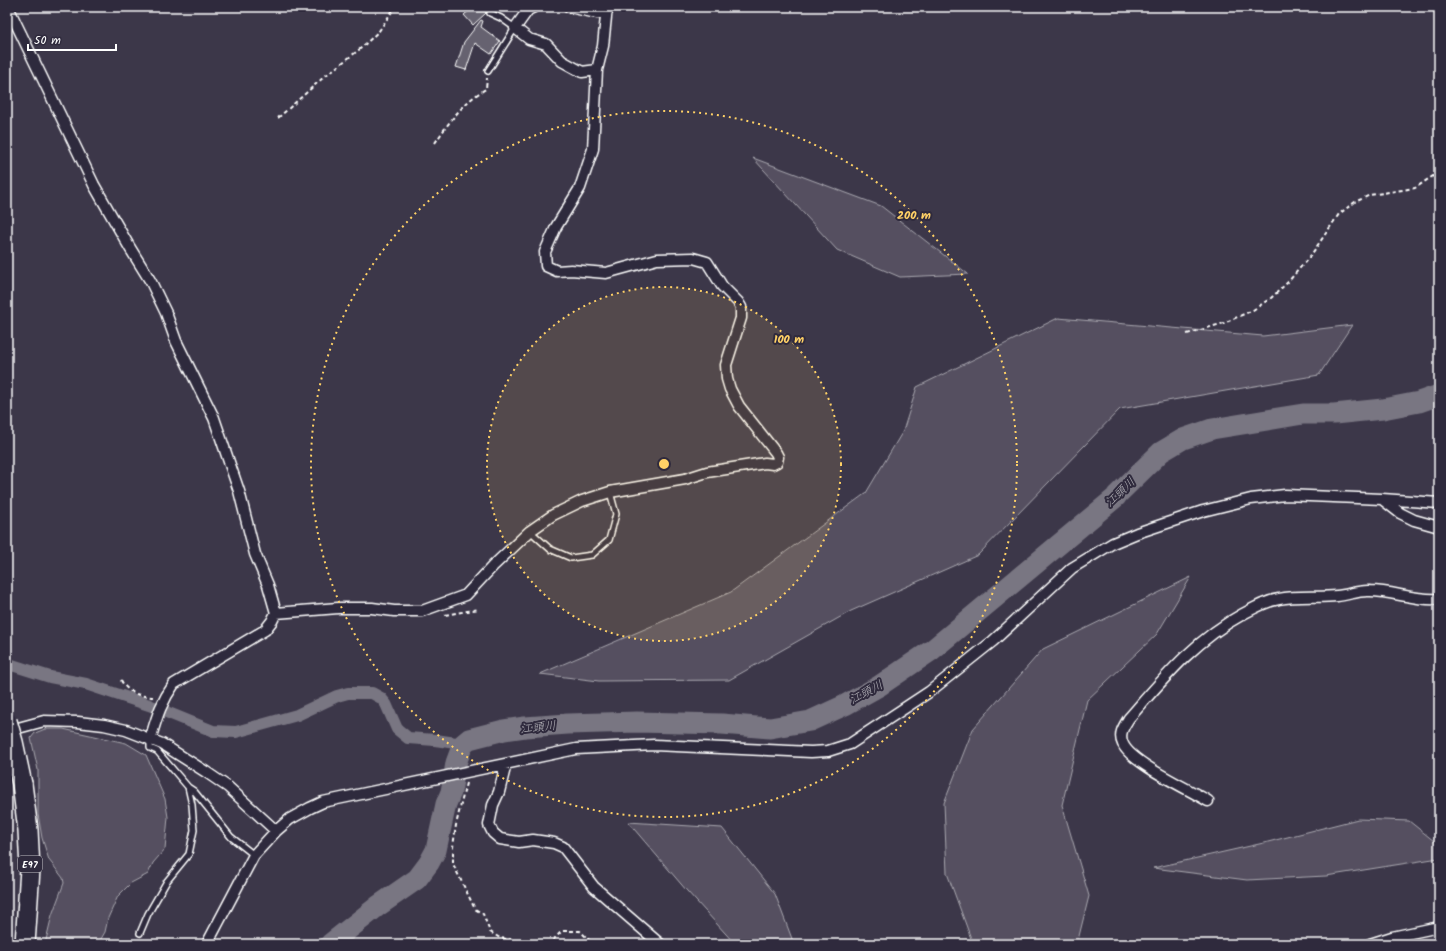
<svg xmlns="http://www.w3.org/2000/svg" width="1446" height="951" viewBox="0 0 1446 951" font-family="Kalam,'Klee One',sans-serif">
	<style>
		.green { fill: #555060; stroke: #aaa8b0 }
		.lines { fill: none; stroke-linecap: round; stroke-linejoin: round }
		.canal { stroke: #797682; stroke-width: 12 }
		.river { stroke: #797682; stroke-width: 21 }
		.building { fill: #666270; stroke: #fff }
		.lane-casing { stroke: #fff; stroke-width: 8 }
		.street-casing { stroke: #fff; stroke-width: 13 }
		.highway-casing { stroke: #fff; stroke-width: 22 }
		.path { stroke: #fff; stroke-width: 2; stroke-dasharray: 4 3; stroke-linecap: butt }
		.lane { stroke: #2f2a3d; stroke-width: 5 }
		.street { stroke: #2f2a3d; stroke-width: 10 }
		.highway { stroke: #2f2a3d; stroke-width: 19 }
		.highway-bridge-casing { stroke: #fff; stroke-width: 22; stroke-linecap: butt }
		.highway-bridge { stroke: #2f2a3d; stroke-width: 19 }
		.ring { fill: none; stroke: #ffd166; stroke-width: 2; stroke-dasharray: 2 4 }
		.labels { text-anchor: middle; stroke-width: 4; stroke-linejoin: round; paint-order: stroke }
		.shield { fill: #2f2a3d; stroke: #c1bfc5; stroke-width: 1 }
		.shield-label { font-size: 10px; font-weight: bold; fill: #fff }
		.water-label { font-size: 12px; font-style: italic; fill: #b5b4ba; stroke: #2f2a3d }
		.centre { fill: #ffd166; stroke: #2f2a3d; stroke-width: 2 }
		.ring-label { font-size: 12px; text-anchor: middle; font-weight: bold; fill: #ffd166; stroke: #2f2a3d; stroke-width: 4; stroke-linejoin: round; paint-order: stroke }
	</style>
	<rect width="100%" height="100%" fill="#3c3749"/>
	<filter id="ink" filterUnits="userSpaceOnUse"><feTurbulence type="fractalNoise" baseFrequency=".025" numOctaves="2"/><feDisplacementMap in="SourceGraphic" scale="8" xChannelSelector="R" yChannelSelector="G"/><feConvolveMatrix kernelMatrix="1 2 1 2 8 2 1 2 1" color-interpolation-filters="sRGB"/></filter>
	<g filter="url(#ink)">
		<!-- green -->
		<path class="green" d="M 753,158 L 881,206 L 968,274 L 900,277 L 837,250 Z
			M 1058,318 L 1263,336 L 1352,325 L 1319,375 L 1120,409 L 978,555 L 851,611 L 729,680 L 599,681 L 540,674 L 731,592 L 866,493 L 903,431 L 917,387 Z
			M 1191,577 L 1157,634 L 1087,700 L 1062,805 L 1089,896 L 1077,944 L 973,944 L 947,873 L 944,803 L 973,729 L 1043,649 Z
			M 45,729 L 63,729 L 126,743 L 146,755 L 165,799 L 168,817 L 165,849 L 153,863 L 148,874 L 131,883 L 118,896 L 108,918 L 105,932 L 98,944 L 45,944 L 52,915 L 64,883 L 63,878 L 49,860 L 42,838 L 38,814 L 38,770 L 31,738 L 35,733 Z
			M 1358,819 L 1409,821 L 1439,845 L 1439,858 L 1326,876 L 1247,880 L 1153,868 L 1268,842 Z
			M 628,822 L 722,828 L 775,894 L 794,944 L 735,944 L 687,891 Z"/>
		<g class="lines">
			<!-- canal -->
			<path class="canal" d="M 7,667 L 12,665 L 50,677 L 86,684 L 149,705 L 213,731 L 236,732 L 297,715 L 337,696 L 348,693 L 372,693 L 381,698 L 386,704 L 397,729 L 408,738 L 435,740 L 463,744"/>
			<!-- river -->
			<path class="river" d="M 330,944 L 378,906 L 417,879 L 429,863 L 436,850 L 446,804 L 451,792 L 456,763 L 463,744 L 469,739 L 504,730 L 525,727 L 568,724 L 637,722 L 722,724 L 770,728 L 810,721 L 845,705 L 879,686 L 932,650 L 1116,497 L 1117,495 L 1161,452 L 1183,439 L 1212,429 L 1303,414 L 1334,414 L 1383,409 L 1419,402 L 1439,395"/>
		</g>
		<!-- building -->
		<path class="building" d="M 473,7 L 480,7 L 486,13 L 473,25 L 464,15 Z
			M 481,20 L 483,21 L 481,27 L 500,41 L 491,54 L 475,43 L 466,70 L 456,67 L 464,42 Z"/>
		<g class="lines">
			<!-- lane casing -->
			<g class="lane-casing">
				<path id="lane" d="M 488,71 L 515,28 L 501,18 L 490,13
					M 530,531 L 550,549 L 571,558 L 592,555 L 609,540 L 616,514 L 610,492
					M 188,787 L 194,791 L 231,837 L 254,855
					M 140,933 L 148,914 L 167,881 L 189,854 L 194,830 L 192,805 L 188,787 L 157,751 L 150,748 L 150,740"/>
			</g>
			<!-- street casing -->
			<g class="street-casing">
				<path id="street" d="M 8,7 L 94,185 L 130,248 L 151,282 L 166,313 L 176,341 L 214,418 L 239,491 L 255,554 L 268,585 L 276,613 L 272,621 L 265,630 L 174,684 C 160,704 157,717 150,740
					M 534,7 L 528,10 L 515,28 L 529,39 L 546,44 L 562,61 L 582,72 L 597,70
					M 569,7 L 597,13 L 607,12
					M 1382,499 L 1400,513 L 1414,520 L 1439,527
					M 276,613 L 338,608 L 372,608 L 394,611 L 422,611 L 466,595 L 493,566 L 530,531 L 553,515 L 582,501 L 610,492 L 685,479 L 707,472 L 765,463 L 773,464 L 777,462 L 778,457 L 776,453 L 739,406 L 730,389 L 727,379 L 726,365 L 741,318 L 741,307 L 738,302 L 722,286 L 707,262 L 693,258 L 657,259 L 606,273 L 571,270 L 557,271 L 546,266 L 545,252 L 556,227 L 580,188 L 593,149 L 597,70 L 603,46 L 607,7
					M 7,731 L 44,721 L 78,722 L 104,725 L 126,730 L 162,744 L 206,772 L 228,787 L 276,831
					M 506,764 L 499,792 L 493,805 L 489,825 L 493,833 L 500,839 L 519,842 L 533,840 L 554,843 L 563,847 L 594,887 L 660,944
					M 1208,801 C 1189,789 1131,763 1123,744 C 1118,734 1124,726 1129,718 C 1164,678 1195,640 1243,614 C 1254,608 1266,601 1279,599 C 1298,595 1318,598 1337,596 C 1348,595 1359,590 1370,591 C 1393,591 1415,601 1439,599
					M 207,944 L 254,855 L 276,831 L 290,819 L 310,808 L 323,802 L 576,749 L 654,745 L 811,752 L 828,751 L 850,744 L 929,692 L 993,641 L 1072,568 L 1113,543 L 1137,533 L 1203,511 L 1251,499 L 1285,495 L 1382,499 L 1439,503
					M 1370,944 L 1392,937 L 1439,927"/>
			</g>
			<!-- highway casing -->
			<g class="highway-casing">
				<path id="highway" d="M 22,784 L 28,830 L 30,869 L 25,944"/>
			</g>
			<!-- path -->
			<path class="path" d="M 278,118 L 325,76 L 360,49 L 379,31 L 395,7
				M 435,143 C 449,122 464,101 486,89 L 487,78
				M 1187,334 L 1224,323 L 1253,310 L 1271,298 L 1288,282 L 1311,255 L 1339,214 L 1355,202 L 1370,195 L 1415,188 L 1439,172
				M 445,615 L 479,609
				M 121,680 C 127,693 139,696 153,697
				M 466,783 L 456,825 L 453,847 L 453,864 L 475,909 L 483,914 L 490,932 L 500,938 L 539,944
				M 547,944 L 551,942 L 562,931 L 580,931 L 593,944"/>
			<!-- lane -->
			<use href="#lane" class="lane"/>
			<!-- street -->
			<use href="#street" class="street"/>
			<!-- highway -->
			<use href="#highway" class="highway"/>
			<!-- highway-bridge casing -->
			<g class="highway-bridge-casing">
				<path id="highway-bridge" d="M 7,721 L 13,742 L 22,784"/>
			</g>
			<!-- highway-bridge -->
			<use href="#highway-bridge" class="highway-bridge"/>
		</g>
	</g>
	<!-- distance rings -->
	<circle cx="664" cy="464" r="177" fill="#ffd166" fill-opacity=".12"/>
	<g class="ring">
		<circle cx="664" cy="464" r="177"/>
		<circle cx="664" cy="464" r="353"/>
	</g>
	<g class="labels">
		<!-- shield labels -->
		<rect class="shield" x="18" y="856" width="24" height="16" rx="3"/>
		<g class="shield-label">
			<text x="30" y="868">E97</text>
		</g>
		<!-- water labels -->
		<g class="water-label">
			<text transform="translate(1120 492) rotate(-43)" y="4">江頭川</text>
			<text transform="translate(866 692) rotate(-28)" y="4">江頭川</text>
			<text transform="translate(538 727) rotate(-6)" y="4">江頭川</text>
		</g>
	</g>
	<circle cx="664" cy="464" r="6" class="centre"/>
	<g class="ring-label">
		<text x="914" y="219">200 m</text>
		<text x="789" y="343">100 m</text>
	</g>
	<!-- margin -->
	<rect width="1446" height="951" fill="none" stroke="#2f2a3d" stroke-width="24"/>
	<rect x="12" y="12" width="1422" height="927" fill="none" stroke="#fff" stroke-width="1.5" filter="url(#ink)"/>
	<!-- scale -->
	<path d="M28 44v6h88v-6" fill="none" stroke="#ffffff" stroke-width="2"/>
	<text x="34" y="44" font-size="12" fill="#ffffff" stroke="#2f2a3d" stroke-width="3" paint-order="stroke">50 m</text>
</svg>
